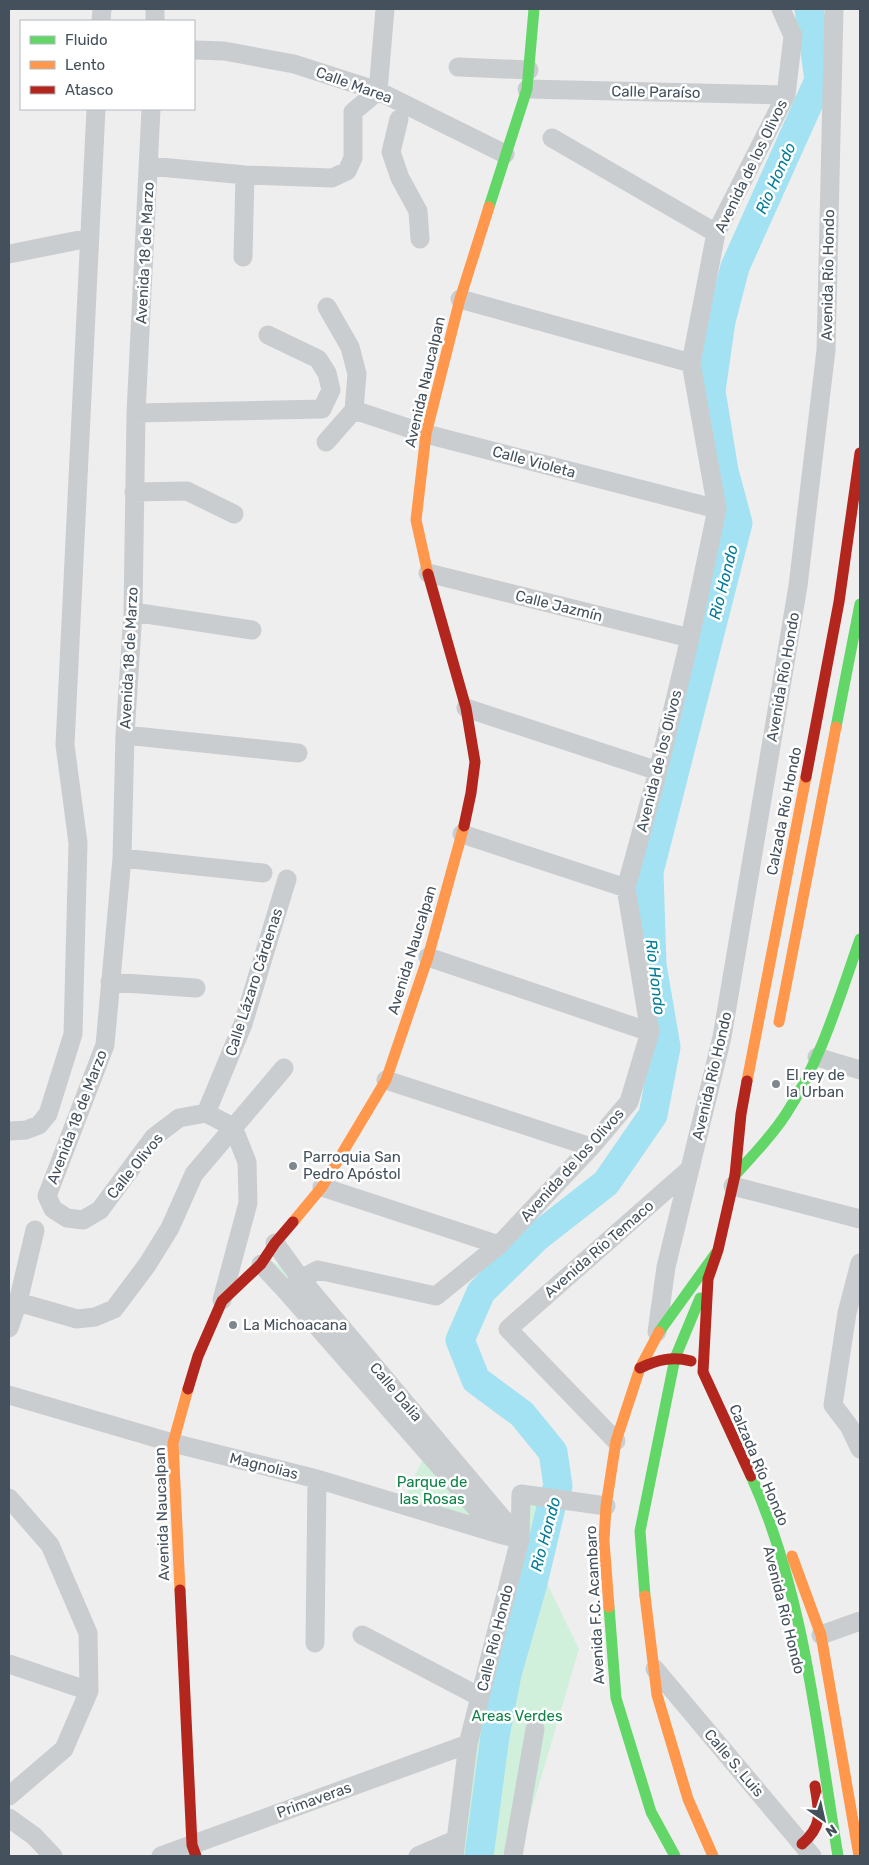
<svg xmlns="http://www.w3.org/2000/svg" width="869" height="1865" viewBox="0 0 869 1865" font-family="Rubik,sans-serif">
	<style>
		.green { fill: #d0f0dc }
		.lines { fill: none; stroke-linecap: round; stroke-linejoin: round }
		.river { stroke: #a2e2f2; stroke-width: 29 }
		.street { stroke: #cacdcf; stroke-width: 19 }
		.fast { stroke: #63d668; stroke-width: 11 }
		.slow { stroke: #ff974d; stroke-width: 11 }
		.jam { stroke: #b3261e; stroke-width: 11 }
		.poi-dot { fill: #80888f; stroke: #fff; stroke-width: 2 }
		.labels { text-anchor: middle; stroke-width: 5; stroke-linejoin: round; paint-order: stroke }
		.street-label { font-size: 15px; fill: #44515c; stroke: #fff }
		.poi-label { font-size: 15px; fill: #44515c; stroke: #fff; text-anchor: start }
		.park-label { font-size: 15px; fill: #0f8347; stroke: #fff }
		.water-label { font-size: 16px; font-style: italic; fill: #037d9a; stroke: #fff }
	</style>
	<rect width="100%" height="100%" fill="#efeeee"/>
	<!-- green -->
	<path class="green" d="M 264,1256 L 301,1280 L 519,1538 L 521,1494 L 553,1499 L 543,1542 L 520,1539 L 401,1504 L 426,1452 Z
		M 537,1563 L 579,1649 L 518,1856 L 454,1856 L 480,1697 L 533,1583 Z"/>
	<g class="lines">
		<!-- river -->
		<path class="river" d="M 479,1856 L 495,1736 L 507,1674 L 533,1583 L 553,1499 L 558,1486 L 553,1452 L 522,1414 L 476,1380 L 460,1340 L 481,1292 L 537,1237 L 606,1183 L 653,1115 L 666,1047 L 652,965 L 649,872 L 738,523 L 724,471 L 711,391 L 721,321 L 735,267 L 819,80 L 809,9"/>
		<!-- street -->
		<path class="street" d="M 101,21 L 102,9
			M 155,21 L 155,9
			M 194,50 L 224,51 L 294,64 L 378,91 L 505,154
			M 458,67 L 529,70
			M 527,89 L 786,95
			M 151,109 L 136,413 L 133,612 L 125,735 L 122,858 L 105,1045 L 47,1196 L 53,1209 L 67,1218 L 83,1220 L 100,1210 L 154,1137 L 179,1118 L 206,1113 L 233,1127 L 247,1162 L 248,1203 L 222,1300
			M 399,119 L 391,152 L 400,178 L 418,211 L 420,239
			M 552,138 L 716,233
			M 149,166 L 245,175 L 332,178 L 347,171 L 353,158 L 353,112 L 378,91 L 385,9
			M 9,254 L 89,238
			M 243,257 L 245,175
			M 460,299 L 691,363
			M 354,410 L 426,434 L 717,509
			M 136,413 L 322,409 L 331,390 L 327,373 L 318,359 L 268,335
			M 326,442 L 354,410 L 357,374 L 350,347 L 327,307
			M 134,492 L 187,491 L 234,514
			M 428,573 L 690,638
			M 133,612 L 252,630
			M 466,708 L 658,771
			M 125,735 L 298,753
			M 462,834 L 626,888
			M 122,858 L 263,873
			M 428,957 L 650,1032
			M 110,982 L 196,988
			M 817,1057 L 860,1070
			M 386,1080 L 591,1147
			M 206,1113 L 243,1024 L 287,879
			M 9,1131 L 26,1130 L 39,1125 L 48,1114 L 73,1034 L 78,843 L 65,745 L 96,109
			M 733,1186 L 860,1219
			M 322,1187 L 499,1245
			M 275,1243 L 301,1279 L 520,1539
			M 860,1263 L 847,1313 L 833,1405 L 849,1426 L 860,1449
			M 261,1264 L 287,1292 L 499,1534
			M 287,1292 L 301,1279 L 318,1270 L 436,1296 L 499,1245 L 591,1147 L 629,1102 L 650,1032 L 626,888 L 658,771 L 690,638 L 717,509 L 691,363 L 716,233 L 786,95 L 793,36 L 781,9
			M 18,1302 L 77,1319 L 95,1317 L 114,1309 L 147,1265 L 170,1228 L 194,1174 L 284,1068
			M 9,1328 L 18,1302 L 35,1230
			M 657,1332 L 666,1267 L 722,1037 L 798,586 L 826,350 L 834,9
			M 9,1395 L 173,1443 L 317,1479 L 499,1534 L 520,1539
			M 616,1441 L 508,1329 L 690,1169
			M 9,1498 L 50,1545 L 88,1633 L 89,1691 L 64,1749 L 9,1796
			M 362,1635 L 480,1697
			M 821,1635 L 860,1621
			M 315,1643 L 317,1479
			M 9,1664 L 89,1691
			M 655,1669 L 812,1856
			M 9,1818 L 34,1836 L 53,1856
			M 161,1856 L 468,1744
			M 418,1856 L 455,1840
			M 454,1856 L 468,1744 L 520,1539 L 521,1494 L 606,1506
			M 513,1856 L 535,1729"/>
		<!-- fast -->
		<path class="fast" d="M 489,207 L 527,89 L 534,9
			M 836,727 L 860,604
			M 735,1175 C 753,1155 772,1136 786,1114 C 821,1061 839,998 860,939
			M 659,1332 L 716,1253
			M 751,1476 C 804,1592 817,1730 838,1856
			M 645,1596 L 640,1531 L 675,1358 L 700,1298
			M 609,1607 L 616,1698 L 651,1812 L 675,1856"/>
		<!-- slow -->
		<path class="slow" d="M 428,574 L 416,520 L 426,434 L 460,299 L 489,207
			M 779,1022 L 836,727
			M 747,1081 L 806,777
			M 293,1222 L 322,1187 L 386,1080 L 428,957 L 464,826
			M 792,1556 L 821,1635 L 859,1856
			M 180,1590 L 173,1443 L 188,1389
			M 645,1596 L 657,1695 L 688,1799 L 713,1856
			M 609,1607 L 604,1541 L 606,1506 L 616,1441 L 640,1368 L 659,1332"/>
		<!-- jam -->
		<path class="jam" d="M 428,574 L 466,708 L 475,762 L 471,793 L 464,826
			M 806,777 L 839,602 L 860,453
			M 747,1081 L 741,1114 L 735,1175 L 718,1250 L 708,1279 L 703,1372 L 751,1476
			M 640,1368 C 657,1360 672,1356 691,1361
			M 188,1389 L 198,1356 L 222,1301 L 261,1264 L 275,1243 L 293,1222
			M 180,1590 L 192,1845 L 196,1856
			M 802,1844 C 824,1825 819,1812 815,1786"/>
	</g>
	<!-- markers -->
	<g class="poi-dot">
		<circle cx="776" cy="1084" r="5"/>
		<circle cx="293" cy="1166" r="5"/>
		<circle cx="233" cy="1325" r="5"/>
	</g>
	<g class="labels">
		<!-- street labels -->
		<g class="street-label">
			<text transform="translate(354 85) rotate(20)" y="5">Calle Marea</text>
			<text transform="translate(656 92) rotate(1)" y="5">Calle Paraíso</text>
			<text transform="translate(751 166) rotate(-64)" y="5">Avenida de los Olivos</text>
			<text transform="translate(145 253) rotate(-87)" y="5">Avenida 18 de Marzo</text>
			<text transform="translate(828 275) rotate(-89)" y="5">Avenida Río Hondo</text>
			<text transform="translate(425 382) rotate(-77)" y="5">Avenida Naucalpan</text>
			<text transform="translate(534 462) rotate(15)" y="5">Calle Violeta</text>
			<text transform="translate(559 606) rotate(14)" y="5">Calle Jazmín</text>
			<text transform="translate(129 658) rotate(-87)" y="5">Avenida 18 de Marzo</text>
			<text transform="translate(783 677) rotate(-80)" y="5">Avenida Río Hondo</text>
			<text transform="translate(659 761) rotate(-76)" y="5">Avenida de los Olivos</text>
			<text transform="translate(784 811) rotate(-79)" y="5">Calzada Río Hondo</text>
			<text transform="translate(412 950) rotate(-73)" y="5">Avenida Naucalpan</text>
			<text transform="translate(254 982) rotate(-72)" y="5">Calle Lázaro Cárdenas</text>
			<text transform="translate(712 1076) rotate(-77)" y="5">Avenida Río Hondo</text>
			<text transform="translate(77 1117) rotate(-69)" y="5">Avenida 18 de Marzo</text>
			<text transform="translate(572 1165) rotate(-48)" y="5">Avenida de los Olivos</text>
			<text transform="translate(135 1166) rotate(-51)" y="5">Calle Olivos</text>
			<text transform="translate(599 1249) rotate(-41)" y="5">Avenida Río Temaco</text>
			<text transform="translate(396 1392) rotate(50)" y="5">Calle Dalia</text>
			<text transform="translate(759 1465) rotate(67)" y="5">Calzada Río Hondo</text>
			<text transform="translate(264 1466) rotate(14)" y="5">Magnolias</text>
			<text transform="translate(162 1514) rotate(-92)" y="5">Avenida Naucalpan</text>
			<text transform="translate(595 1605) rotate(-93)" y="5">Avenida F.C. Acambaro</text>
			<text transform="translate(784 1610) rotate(76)" y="5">Avenida Río Hondo</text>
			<text transform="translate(495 1638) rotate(-76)" y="5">Calle Río Hondo</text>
			<text transform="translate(734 1763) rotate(50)" y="5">Calle S. Luis</text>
			<text transform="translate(314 1800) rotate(-20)" y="5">Primaveras</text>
		</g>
		<!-- poi labels -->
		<g class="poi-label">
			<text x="786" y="1080">El rey de<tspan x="786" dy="17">la Urban</tspan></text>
			<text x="303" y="1162">Parroquia San<tspan x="303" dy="17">Pedro Apóstol</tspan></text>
			<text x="243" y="1330">La Michoacana</text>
		</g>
		<!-- park labels -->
		<g class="park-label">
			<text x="432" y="1487">Parque de<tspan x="432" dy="17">las Rosas</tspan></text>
			<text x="517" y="1721">Areas Verdes</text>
		</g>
		<!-- water labels -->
		<g class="water-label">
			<text transform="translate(775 178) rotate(-66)" y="6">Rio Hondo</text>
			<text transform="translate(723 582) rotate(-76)" y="6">Rio Hondo</text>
			<text transform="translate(656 977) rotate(83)" y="6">Rio Hondo</text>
			<text transform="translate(545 1534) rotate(-75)" y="6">Rio Hondo</text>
		</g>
	</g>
	<!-- border -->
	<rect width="869" height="1865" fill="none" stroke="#44515c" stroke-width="20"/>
	<!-- legend -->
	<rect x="20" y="20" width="175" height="90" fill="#ffffff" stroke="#b4b9be"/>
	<rect x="30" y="36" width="25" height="8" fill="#63d668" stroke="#b4b9be"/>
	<text x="65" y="45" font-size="15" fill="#44515c">Fluido</text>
	<rect x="30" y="61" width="25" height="8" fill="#ff974d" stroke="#b4b9be"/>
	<text x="65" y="70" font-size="15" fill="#44515c">Lento</text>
	<rect x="30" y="86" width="25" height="8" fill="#b3261e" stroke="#b4b9be"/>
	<text x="65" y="95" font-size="15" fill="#44515c">Atasco</text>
	<!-- north arrow -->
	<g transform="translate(824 1820) rotate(146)" stroke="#ffffff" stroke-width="4" paint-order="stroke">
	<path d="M0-4L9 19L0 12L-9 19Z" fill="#44515c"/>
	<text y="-8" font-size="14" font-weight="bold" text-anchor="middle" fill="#44515c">N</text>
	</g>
</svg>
